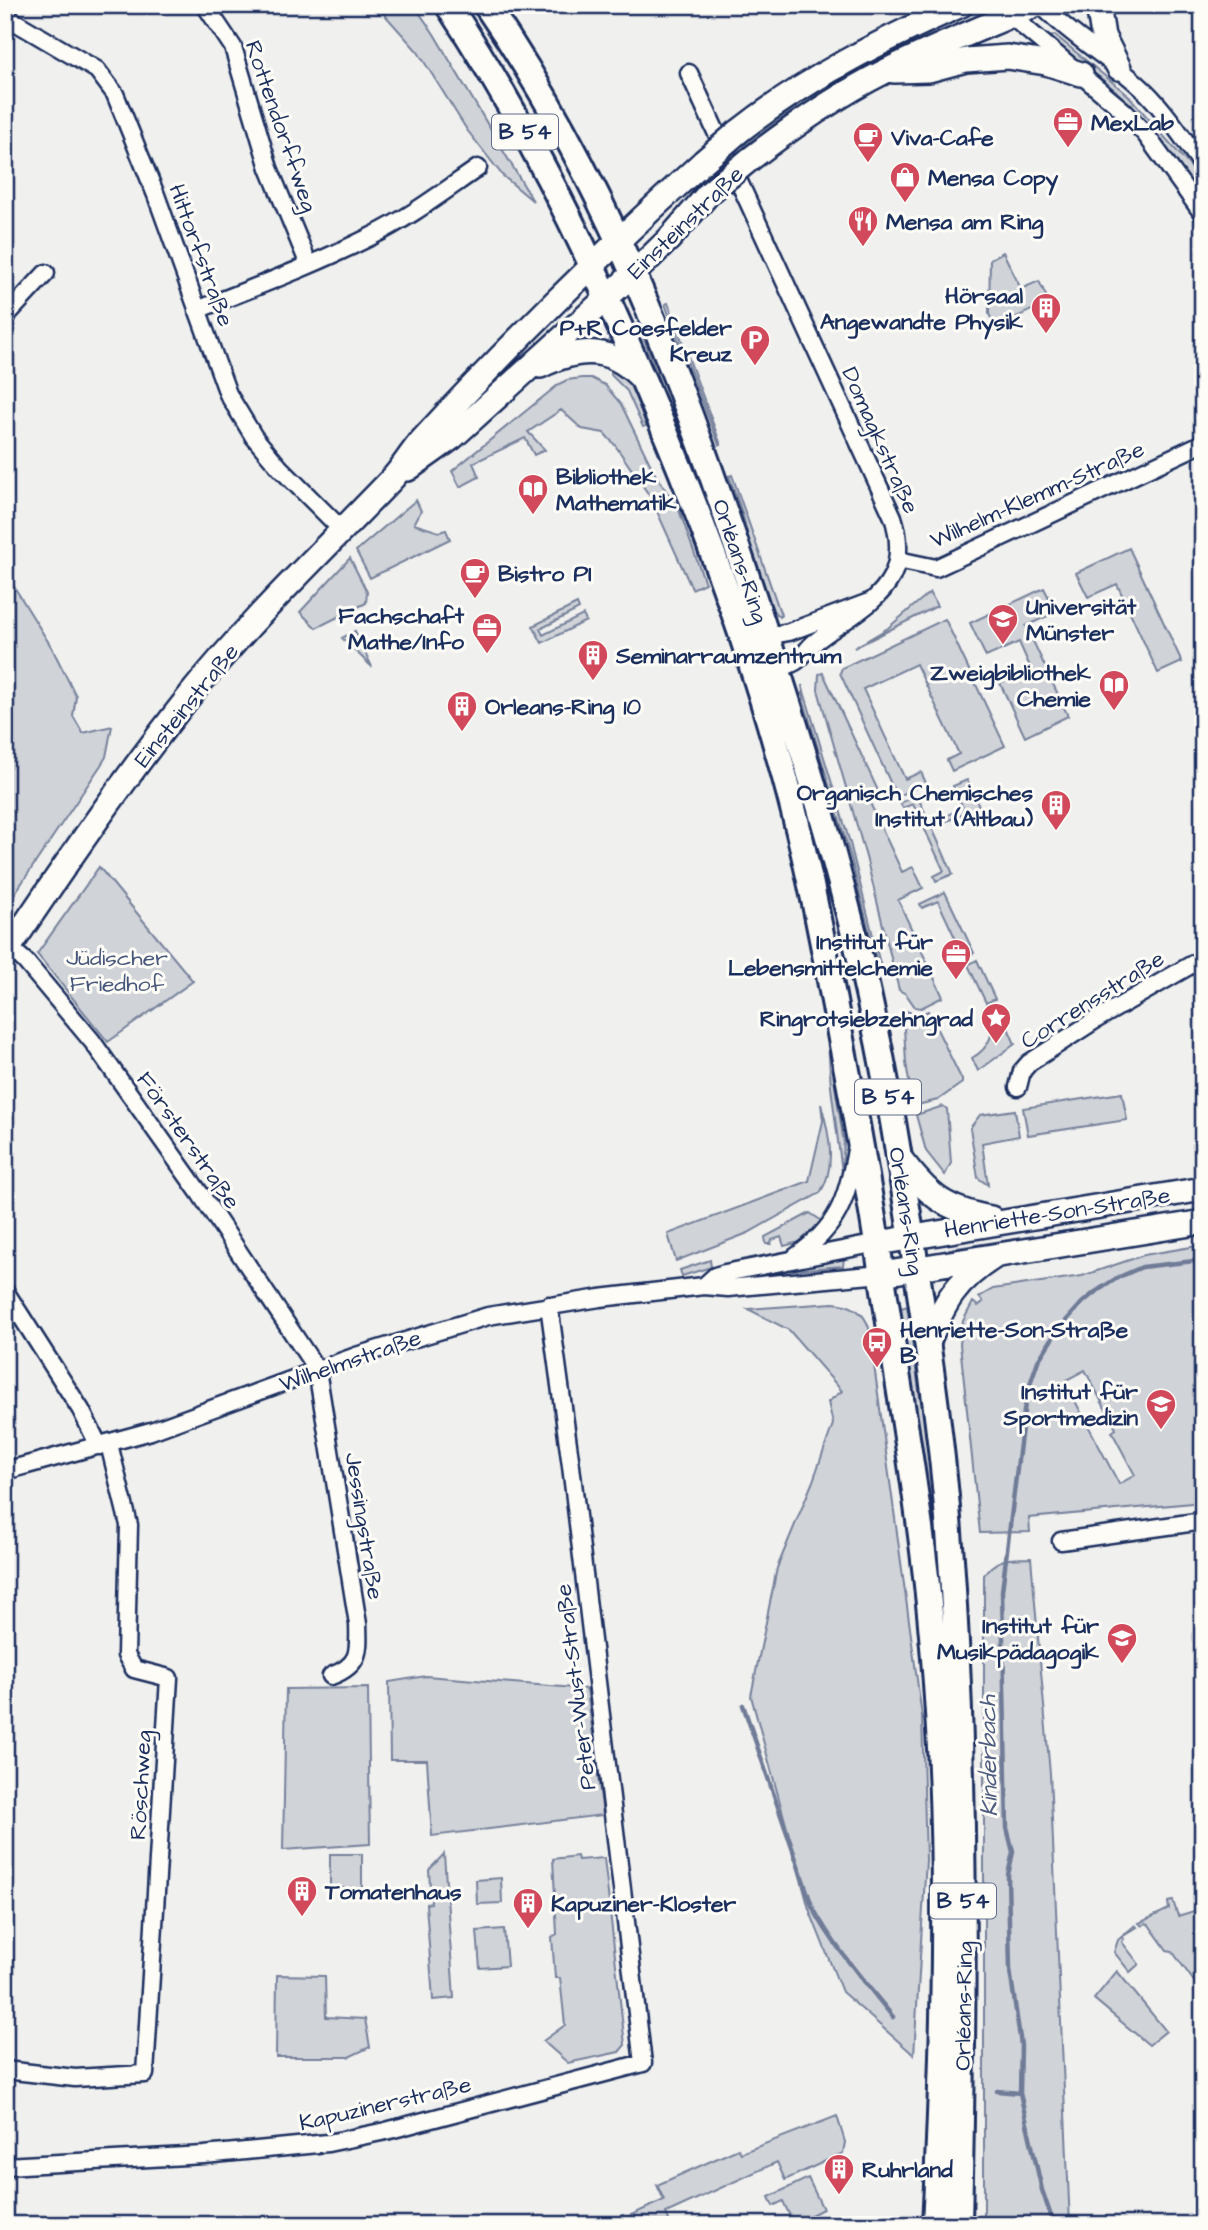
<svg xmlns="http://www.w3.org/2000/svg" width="1208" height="2230" viewBox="0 0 1208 2230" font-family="'Architects Daughter',sans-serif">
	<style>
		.green { fill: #d0d3d8; stroke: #76819b; stroke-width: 2; fill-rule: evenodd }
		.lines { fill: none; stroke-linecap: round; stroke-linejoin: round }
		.stream { stroke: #6f7b97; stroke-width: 4.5 }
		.minor-casing { stroke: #1b2f5e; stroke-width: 21 }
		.secondary-casing { stroke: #1b2f5e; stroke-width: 28 }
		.primary-casing { stroke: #1b2f5e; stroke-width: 30 }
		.minor { stroke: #fdfcf7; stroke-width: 16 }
		.secondary { stroke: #fdfcf7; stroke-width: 23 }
		.primary { stroke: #fdfcf7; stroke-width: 24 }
		.secondary-bridge-casing { stroke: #1b2f5e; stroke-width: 28; stroke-linecap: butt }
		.secondary-bridge { stroke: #fdfcf7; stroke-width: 23 }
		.labels { text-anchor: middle; stroke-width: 6; stroke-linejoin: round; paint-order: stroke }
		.shield { fill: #fdfcf7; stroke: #5f6c8c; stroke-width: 2 }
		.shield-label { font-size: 21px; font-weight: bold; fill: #1b2f5e }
		.poi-label { font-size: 23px; font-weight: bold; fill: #1b2f5e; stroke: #fdfcf7; text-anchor: start }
		.street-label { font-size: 23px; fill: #1b2f5e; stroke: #fdfcf7 }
		.park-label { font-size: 23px; fill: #48587c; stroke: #fdfcf7 }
		.water-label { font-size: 24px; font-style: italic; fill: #4c5b7f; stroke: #fdfcf7 }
	</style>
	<rect width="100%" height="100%" fill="#f0f0ee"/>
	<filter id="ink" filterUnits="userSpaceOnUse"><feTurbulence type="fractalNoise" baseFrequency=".0143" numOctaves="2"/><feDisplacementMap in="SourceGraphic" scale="14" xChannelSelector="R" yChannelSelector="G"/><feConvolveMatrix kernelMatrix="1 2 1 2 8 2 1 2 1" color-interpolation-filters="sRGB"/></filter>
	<g filter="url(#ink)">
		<!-- green -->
		<path class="green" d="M 376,5 L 414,5 L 434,34 L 533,201 L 503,176 L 467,130 L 418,52 Z
			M 963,13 L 966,16 L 836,79 L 747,151 L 744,146 L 791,111 L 817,87 Z
			M 1055,35 L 1128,95 L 1203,181 L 1203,201 C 1177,166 1154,129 1123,98 C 1101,76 1073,57 1046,39 Z
			M 1003,252 L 1021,289 L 1039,281 L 1049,302 L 995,327 L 989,314 L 990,259 Z
			M 668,303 L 721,445 L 719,445 L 665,304 Z
			M 638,323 L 699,489 L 732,560 L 749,614 L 720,537 L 700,500 L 629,331 Z
			M 613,366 C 638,383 636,399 646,426 L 643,427 L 627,391 L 611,375 Z
			M 582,378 L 591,378 L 605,385 L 621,404 L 655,474 L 679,510 L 705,583 L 692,589 L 651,498 L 615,445 L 604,433 L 582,429 L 561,410 L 528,432 L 545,450 L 534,455 L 525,438 L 473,463 L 479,477 L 460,487 L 452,471 L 559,384 L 567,380 Z
			M 732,475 L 781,615 L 780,617 C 757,602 752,554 746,528 C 742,510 735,493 729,476 Z
			M 416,500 L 421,511 L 414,524 L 439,532 L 446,530 L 450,539 L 370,578 L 356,551 Z
			M 1129,548 L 1182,662 L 1158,673 L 1117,584 L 1088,597 L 1076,573 Z
			M 350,558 L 367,592 L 366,603 L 316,628 L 300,612 Z
			M 5,572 L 52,648 L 76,696 L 73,716 L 83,733 L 112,726 L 106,757 L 101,765 L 5,908 Z
			M 1044,588 L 1056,612 L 1026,626 L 1068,716 L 1025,737 L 1000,683 L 1031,669 L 1019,642 L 986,657 L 970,623 Z
			M 930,592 L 937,606 L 854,648 L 888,628 Z
			M 577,604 L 579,609 L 540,629 L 543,635 L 583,615 L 586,621 L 542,643 L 533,626 Z
			M 945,619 L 1005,746 L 952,771 L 947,760 L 959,754 L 916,664 L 863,689 L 905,779 L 921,772 L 926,783 L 897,797 L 840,673 L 842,668 Z
			M 355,631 L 372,667 L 342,638 Z
			M 823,673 L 881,797 L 870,803 L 902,872 L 913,867 L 923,888 L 898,900 L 943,997 L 921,1008 L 915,1007 L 906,994 L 899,990 L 866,857 L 818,690 L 819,674 Z
			M 802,685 L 850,843 L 880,964 L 877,963 L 851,858 L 804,702 Z
			M 967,780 L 979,806 L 932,828 L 953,874 L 936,881 L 934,876 L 944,871 L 913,804 L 903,808 L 900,803 L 929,790 L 931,794 L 919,800 L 930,823 L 963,808 L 953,786 Z
			M 99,867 L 193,981 L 108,1042 L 37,954 Z
			M 945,892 L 974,953 L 964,957 L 938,901 L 922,908 L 920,904 Z
			M 977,960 L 995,999 L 986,1003 L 968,965 Z
			M 999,1007 L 1015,1044 L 978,1071 L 972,1058 C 990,1048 996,1031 990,1012 Z
			M 903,1010 L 918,1015 L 928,1011 L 962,1080 L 962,1083 L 938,1100 L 913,1106 L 906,1063 Z
			M 827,1027 L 834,1051 L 835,1087 L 844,1143 L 842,1172 L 831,1087 Z
			M 1122,1093 L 1127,1120 L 1028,1135 L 1023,1108 Z
			M 821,1104 C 829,1132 837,1167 820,1193 L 748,1233 L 676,1261 L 668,1234 L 809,1181 L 823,1121 Z
			M 943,1106 L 947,1109 L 951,1163 L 945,1175 L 926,1151 L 916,1115 Z
			M 1015,1110 L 1019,1136 L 982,1143 L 988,1185 L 978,1178 L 970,1128 L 980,1115 Z
			M 1203,1210 L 1203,1215 L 950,1253 L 949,1249 Z
			M 810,1213 L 822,1221 L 803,1241 L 784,1246 L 781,1237 L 772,1240 L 771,1244 L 766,1244 L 765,1237 Z
			M 1203,1245 L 1203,1502 L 1029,1518 L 1030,1532 L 980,1533 L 960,1344 L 963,1321 L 973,1302 L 978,1306 L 983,1302 L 979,1297 L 993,1289 L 1082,1276 L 1144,1255 ZM 1085,1370 L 1116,1429 L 1112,1432 L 1135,1475 L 1119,1484 L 1066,1384 L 1066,1380 Z
			M 844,1258 L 843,1266 L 759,1273 L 727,1283 L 722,1278 Z
			M 710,1260 L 711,1267 L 682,1276 L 680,1270 Z
			M 833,1303 C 850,1304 864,1311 869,1328 L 922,1716 L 926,1860 L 914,2055 L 842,1992 L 809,1909 L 751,1696 L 777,1568 L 813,1481 L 833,1424 L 828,1402 L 842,1391 L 789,1330 L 748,1309 Z
			M 907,1306 L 920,1397 L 927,1419 L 950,1679 L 896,1310 Z
			M 1031,1558 L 1050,1774 L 1070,2225 L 984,2225 L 984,1575 C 998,1556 1010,1559 1031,1558 Z
			M 426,1676 L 587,1689 L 603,1815 L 432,1836 L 427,1760 L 390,1760 L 389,1682 Z
			M 368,1688 L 370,1844 L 283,1850 L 286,1689 Z
			M 330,1854 L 362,1854 L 362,1888 L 330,1888 Z
			M 444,1854 L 454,1998 L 433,2000 L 426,1904 L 431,1903 L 429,1870 Z
			M 577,1856 L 578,1860 L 604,1858 L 625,2045 L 619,2052 L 568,2063 L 543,2041 L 565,2025 L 560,1978 L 555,1978 L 552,1937 L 557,1934 L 553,1859 Z
			M 501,1878 L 502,1903 L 477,1904 L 476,1880 Z
			M 1173,1901 L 1178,1916 L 1203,1908 L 1203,1994 L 1172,1951 L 1167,1950 L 1149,1925 L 1146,1923 L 1142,1926 L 1139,1923 L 1169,1909 L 1168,1902 Z
			M 1135,1925 L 1137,1927 L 1122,1937 L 1124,1939 L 1122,1942 L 1139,1964 L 1130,1972 L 1114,1952 L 1118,1940 Z
			M 504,1929 L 507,1966 L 480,1968 L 477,1931 Z
			M 1117,1971 L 1166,2031 L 1149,2045 L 1094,1999 Z
			M 277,1975 L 325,1976 L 326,2017 L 365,2019 L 370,2047 L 349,2057 L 276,2057 Z
			M 837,2116 L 845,2142 L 843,2153 L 785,2180 L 777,2162 L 666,2213 L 671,2225 L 601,2225 L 623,2215 L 625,2218 L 664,2200 L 657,2185 L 738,2149 L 741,2153 Z
			M 808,2178 L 823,2209 L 807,2217 L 810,2225 L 794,2225 L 783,2201 L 773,2206 L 769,2197 Z"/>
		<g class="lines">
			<!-- stream -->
			<path class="stream" d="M 743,1705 L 812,1906 C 833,1946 865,1982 893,2017
				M 997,2091 L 1020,2093
				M 1054,2225 L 1042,2190 L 1020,2093 L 1021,2045 L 1010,1970 L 1008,1875 L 1013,1852 L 1007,1828 L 1002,1591 L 1025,1403 L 1032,1378 L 1038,1361 L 1057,1331 L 1082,1303 L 1094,1293 L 1117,1278 L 1142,1267 L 1203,1260"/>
			<!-- minor casing -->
			<g class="minor-casing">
				<path id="minor" d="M 205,5 L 233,47 L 269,168 L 309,265
					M 1041,5 C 1073,38 1114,60 1146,92 C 1168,114 1185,141 1203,166
					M 5,16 L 97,70 L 115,94 L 156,195 L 228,394 L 254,437 L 280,468 L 341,529
					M 1011,16 L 1124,111 L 1146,135 L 1203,214
					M 689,73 L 893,517 C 899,535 901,558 892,576 C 877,606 839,622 814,643 C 807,649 802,658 795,662 C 786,667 778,669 769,666
					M 197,310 C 255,287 314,265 370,237 C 409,218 443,192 478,168
					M 5,317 L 46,273
					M 898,560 L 936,568 L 1203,443
					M 762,644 L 767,636 L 789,632 L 869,602
					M 10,948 L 25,961 L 92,1041 L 201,1195 L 317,1370 L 358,1624 C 359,1652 360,1665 331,1676
					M 1018,1087 L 1022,1071 L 1029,1063 L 1097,1019 L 1203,958
					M 795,1257 C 838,1227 847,1200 856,1150
					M 704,1286 L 715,1276 L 725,1273 L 878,1243
					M 5,1291 L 81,1410 L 99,1446
					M 5,1471 L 151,1431 L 356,1356 L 488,1316 L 600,1298 L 704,1286 L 728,1288 L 882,1274
					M 1061,1541 L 1203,1521
					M 5,2070 L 75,2078 L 145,2074 L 169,1678 L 134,1669 L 126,1655 L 129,1525 L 109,1444
					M 5,2166 L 204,2155 L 328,2143 L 386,2131 L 643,2063 L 571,1466 L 549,1305"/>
			</g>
			<!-- secondary casing -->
			<g class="secondary-casing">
				<path id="secondary" d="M 1098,5 L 1103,36 L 1119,68
					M 894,71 L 929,70 L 966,60 L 1008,57 L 1046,63 L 1081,74
					M 738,132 C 807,78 882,40 961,5
					M 749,160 C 792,127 836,96 884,72 C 933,47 985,27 1035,5
					M 540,366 C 582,346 612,346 644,381
					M 408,469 L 453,437 L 634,273 L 669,239 L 709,193
					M 5,954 C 64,866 125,777 191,694 C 252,618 323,551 390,481 C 403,468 411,452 423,439 C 512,342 606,250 703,162
					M 899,1157 C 928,1195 943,1209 991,1218
					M 878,1243 L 1203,1189
					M 882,1274 L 1203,1222
					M 928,1343 C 944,1302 956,1281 994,1257"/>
			</g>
			<!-- primary casing -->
			<g class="primary-casing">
				<path id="primary" d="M 448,5 C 519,112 576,226 627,343 C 688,481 742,621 782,767 C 807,856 824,947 841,1039 C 857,1122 872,1206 884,1290 C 902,1408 923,1526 933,1646 C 950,1838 945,2033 935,2225
					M 486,5 C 606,179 678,372 745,571 C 782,681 817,791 846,903 C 878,1022 898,1145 916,1267 C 929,1351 941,1435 948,1519 C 967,1754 964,1989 959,2225"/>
			</g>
			<!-- minor -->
			<use href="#minor" class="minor"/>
			<!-- secondary -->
			<use href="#secondary" class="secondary"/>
			<!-- primary -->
			<use href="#primary" class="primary"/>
			<!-- secondary-bridge casing -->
			<g class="secondary-bridge-casing">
				<path id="secondary-bridge" d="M 703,162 L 738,132
					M 709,193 L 749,160"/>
			</g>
			<!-- secondary-bridge -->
			<use href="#secondary-bridge" class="secondary-bridge"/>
		</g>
	</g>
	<!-- icons -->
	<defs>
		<g id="office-pin" transform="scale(1.575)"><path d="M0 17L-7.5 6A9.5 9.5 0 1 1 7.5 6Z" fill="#d1495b" stroke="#fdfcf7"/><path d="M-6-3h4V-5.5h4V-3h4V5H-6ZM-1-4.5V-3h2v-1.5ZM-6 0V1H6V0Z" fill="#fff"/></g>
		<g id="cafe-pin" transform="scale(1.575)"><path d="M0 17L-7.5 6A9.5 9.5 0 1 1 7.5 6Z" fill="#d1495b" stroke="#fdfcf7"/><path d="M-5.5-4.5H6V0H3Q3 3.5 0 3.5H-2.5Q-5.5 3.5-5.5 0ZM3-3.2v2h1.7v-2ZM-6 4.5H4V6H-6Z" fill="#fff"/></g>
		<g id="shop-pin" transform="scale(1.575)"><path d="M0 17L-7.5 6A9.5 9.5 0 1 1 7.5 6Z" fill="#d1495b" stroke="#fdfcf7"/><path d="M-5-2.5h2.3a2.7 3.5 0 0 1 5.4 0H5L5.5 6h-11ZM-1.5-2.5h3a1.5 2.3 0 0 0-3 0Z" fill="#fff"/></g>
		<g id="restaurant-pin" transform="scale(1.575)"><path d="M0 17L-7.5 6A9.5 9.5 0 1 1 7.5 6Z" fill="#d1495b" stroke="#fdfcf7"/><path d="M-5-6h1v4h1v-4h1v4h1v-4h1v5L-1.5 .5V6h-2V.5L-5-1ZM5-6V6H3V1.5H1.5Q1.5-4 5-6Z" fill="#fff"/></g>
		<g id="building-pin" transform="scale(1.575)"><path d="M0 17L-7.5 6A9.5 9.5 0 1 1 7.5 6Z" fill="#d1495b" stroke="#fdfcf7"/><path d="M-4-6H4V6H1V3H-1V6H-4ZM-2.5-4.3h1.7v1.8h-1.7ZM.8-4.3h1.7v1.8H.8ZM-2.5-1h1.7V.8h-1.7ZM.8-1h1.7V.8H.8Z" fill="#fff"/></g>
		<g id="parking-pin" transform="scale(1.575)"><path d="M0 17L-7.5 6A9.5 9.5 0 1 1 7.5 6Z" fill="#d1495b" stroke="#fdfcf7"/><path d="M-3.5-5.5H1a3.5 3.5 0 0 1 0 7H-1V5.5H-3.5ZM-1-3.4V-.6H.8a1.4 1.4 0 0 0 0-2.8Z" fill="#fff"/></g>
		<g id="library-pin" transform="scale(1.575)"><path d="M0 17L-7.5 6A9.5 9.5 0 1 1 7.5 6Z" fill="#d1495b" stroke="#fdfcf7"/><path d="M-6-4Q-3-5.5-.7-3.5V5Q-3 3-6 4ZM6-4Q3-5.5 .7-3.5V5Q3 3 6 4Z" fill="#fff"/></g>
		<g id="university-pin" transform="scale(1.575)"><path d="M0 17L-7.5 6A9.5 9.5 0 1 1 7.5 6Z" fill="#d1495b" stroke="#fdfcf7"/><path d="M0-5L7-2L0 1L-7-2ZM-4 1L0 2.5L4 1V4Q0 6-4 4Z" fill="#fff"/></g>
		<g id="sight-pin" transform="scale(1.575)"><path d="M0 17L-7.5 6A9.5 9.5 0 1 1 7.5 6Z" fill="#d1495b" stroke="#fdfcf7"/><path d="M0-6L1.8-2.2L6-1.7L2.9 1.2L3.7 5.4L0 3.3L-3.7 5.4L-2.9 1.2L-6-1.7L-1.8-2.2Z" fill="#fff"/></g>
		<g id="bus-pin" transform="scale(1.575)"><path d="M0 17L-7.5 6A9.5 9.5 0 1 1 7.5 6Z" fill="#d1495b" stroke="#fdfcf7"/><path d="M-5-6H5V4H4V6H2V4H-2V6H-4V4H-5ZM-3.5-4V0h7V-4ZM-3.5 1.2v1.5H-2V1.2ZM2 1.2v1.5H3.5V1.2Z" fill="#fff"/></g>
	</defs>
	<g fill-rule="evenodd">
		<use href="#office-pin" x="1068" y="122"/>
		<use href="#cafe-pin" x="868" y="137"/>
		<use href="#shop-pin" x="905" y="177"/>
		<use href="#restaurant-pin" x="863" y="221"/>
		<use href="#building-pin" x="1046" y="308"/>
		<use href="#parking-pin" x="755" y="340"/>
		<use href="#library-pin" x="533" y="489"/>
		<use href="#cafe-pin" x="475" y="573"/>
		<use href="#university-pin" x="1003" y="619"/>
		<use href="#office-pin" x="487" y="628"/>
		<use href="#building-pin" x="593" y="655"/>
		<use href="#library-pin" x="1114" y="685"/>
		<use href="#building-pin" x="462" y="706"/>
		<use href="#building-pin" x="1056" y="805"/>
		<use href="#office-pin" x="956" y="954"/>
		<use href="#sight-pin" x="996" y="1018"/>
		<use href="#bus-pin" x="877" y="1342"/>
		<use href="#university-pin" x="1161" y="1404"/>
		<use href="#university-pin" x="1122" y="1638"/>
		<use href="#building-pin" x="302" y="1891"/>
		<use href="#building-pin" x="528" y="1903"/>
		<use href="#building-pin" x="839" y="2169"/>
	</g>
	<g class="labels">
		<!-- shield labels -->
		<g class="shield">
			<rect x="492" y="114.5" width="66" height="35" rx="5"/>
			<rect x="855" y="1079.5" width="66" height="35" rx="5"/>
			<rect x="930" y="1883.5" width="66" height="35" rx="5"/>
		</g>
		<g class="shield-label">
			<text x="525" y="139">B 54</text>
			<text x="888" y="1104">B 54</text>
			<text x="963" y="1908">B 54</text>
		</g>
		<!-- poi labels -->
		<g class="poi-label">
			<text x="1091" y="130">MexLab</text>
			<text x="891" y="145">Viva-Cafe</text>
			<text x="928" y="185">Mensa Copy</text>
			<text x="886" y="229">Mensa am Ring</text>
			<text x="1023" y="303" text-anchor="end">Hörsaal<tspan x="1023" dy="26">Angewandte Physik</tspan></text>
			<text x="732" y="335" text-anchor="end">P+R Coesfelder<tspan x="732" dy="26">Kreuz</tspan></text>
			<text x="556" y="484">Bibliothek<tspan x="556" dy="26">Mathematik</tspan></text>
			<text x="498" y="581">Bistro PI</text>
			<text x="1026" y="614">Universität<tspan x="1026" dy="26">Münster</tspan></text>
			<text x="464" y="623" text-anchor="end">Fachschaft<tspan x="464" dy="26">Mathe/Info</tspan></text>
			<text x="616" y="663">Seminarraumzentrum</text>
			<text x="1091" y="680" text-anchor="end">Zweigbibliothek<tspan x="1091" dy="26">Chemie</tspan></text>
			<text x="485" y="714">Orleans-Ring 10</text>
			<text x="1033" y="800" text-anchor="end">Organisch Chemisches<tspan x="1033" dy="26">Institut (Altbau)</tspan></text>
			<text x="933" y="949" text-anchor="end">Institut für<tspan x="933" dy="26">Lebensmittelchemie</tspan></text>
			<text x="973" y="1026" text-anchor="end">Ringrotsiebzehngrad</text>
			<text x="900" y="1337">Henriette-Son-Straße<tspan x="900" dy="26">B</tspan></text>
			<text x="1138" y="1399" text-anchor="end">Institut für<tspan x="1138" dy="26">Sportmedizin</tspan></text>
			<text x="1099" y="1633" text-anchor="end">Institut für<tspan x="1099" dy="26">Musikpädagogik</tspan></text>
			<text x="325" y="1899">Tomatenhaus</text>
			<text x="551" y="1911">Kapuziner-Kloster</text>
			<text x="862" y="2177">Ruhrland</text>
		</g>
		<!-- street labels -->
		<g class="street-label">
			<text transform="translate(282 126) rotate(71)" y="8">Rottendorffweg</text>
			<text transform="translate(685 222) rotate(-44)" y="8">Einsteinstraße</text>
			<text transform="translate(202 255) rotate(70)" y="8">Hittorfstraße</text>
			<text transform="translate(881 440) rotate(66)" y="8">Domagkstraße</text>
			<text transform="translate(1037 494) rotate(-24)" y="8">Wilhelm-Klemm-Straße</text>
			<text transform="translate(741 561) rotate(71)" y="8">Orléans-Ring</text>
			<text transform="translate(186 705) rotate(-51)" y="8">Einsteinstraße</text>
			<text transform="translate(1092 999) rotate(-32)" y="8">Corrensstraße</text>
			<text transform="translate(189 1140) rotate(55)" y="8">Försterstraße</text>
			<text transform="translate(907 1211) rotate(81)" y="8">Orléans-Ring</text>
			<text transform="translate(1057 1212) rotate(-9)" y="8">Henriette-Son-Straße</text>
			<text transform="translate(350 1360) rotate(-19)" y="8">Wilhelmstraße</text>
			<text transform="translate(365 1526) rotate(81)" y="8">Jessingstraße</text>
			<text transform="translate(575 1687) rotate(-97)" y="8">Peter-Wust-Straße</text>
			<text transform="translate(140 1785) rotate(-87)" y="8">Röschweg</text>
			<text transform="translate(963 2006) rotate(-89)" y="8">Orléans-Ring</text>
			<text transform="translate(385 2103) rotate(-13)" y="8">Kapuzinerstraße</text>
		</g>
		<!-- park labels -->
		<g class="park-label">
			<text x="117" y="965">Jüdischer<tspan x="117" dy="26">Friedhof</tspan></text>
		</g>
		<!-- water labels -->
		<g class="water-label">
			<text transform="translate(988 1756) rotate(-91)" y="8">Kinderbach</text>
		</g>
	</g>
	<!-- margin -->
	<rect width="1208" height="2230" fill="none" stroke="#fdfcf7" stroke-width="28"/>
	<rect x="14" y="14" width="1180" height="2202" fill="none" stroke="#1b2f5e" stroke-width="2.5" filter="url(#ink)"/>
</svg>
